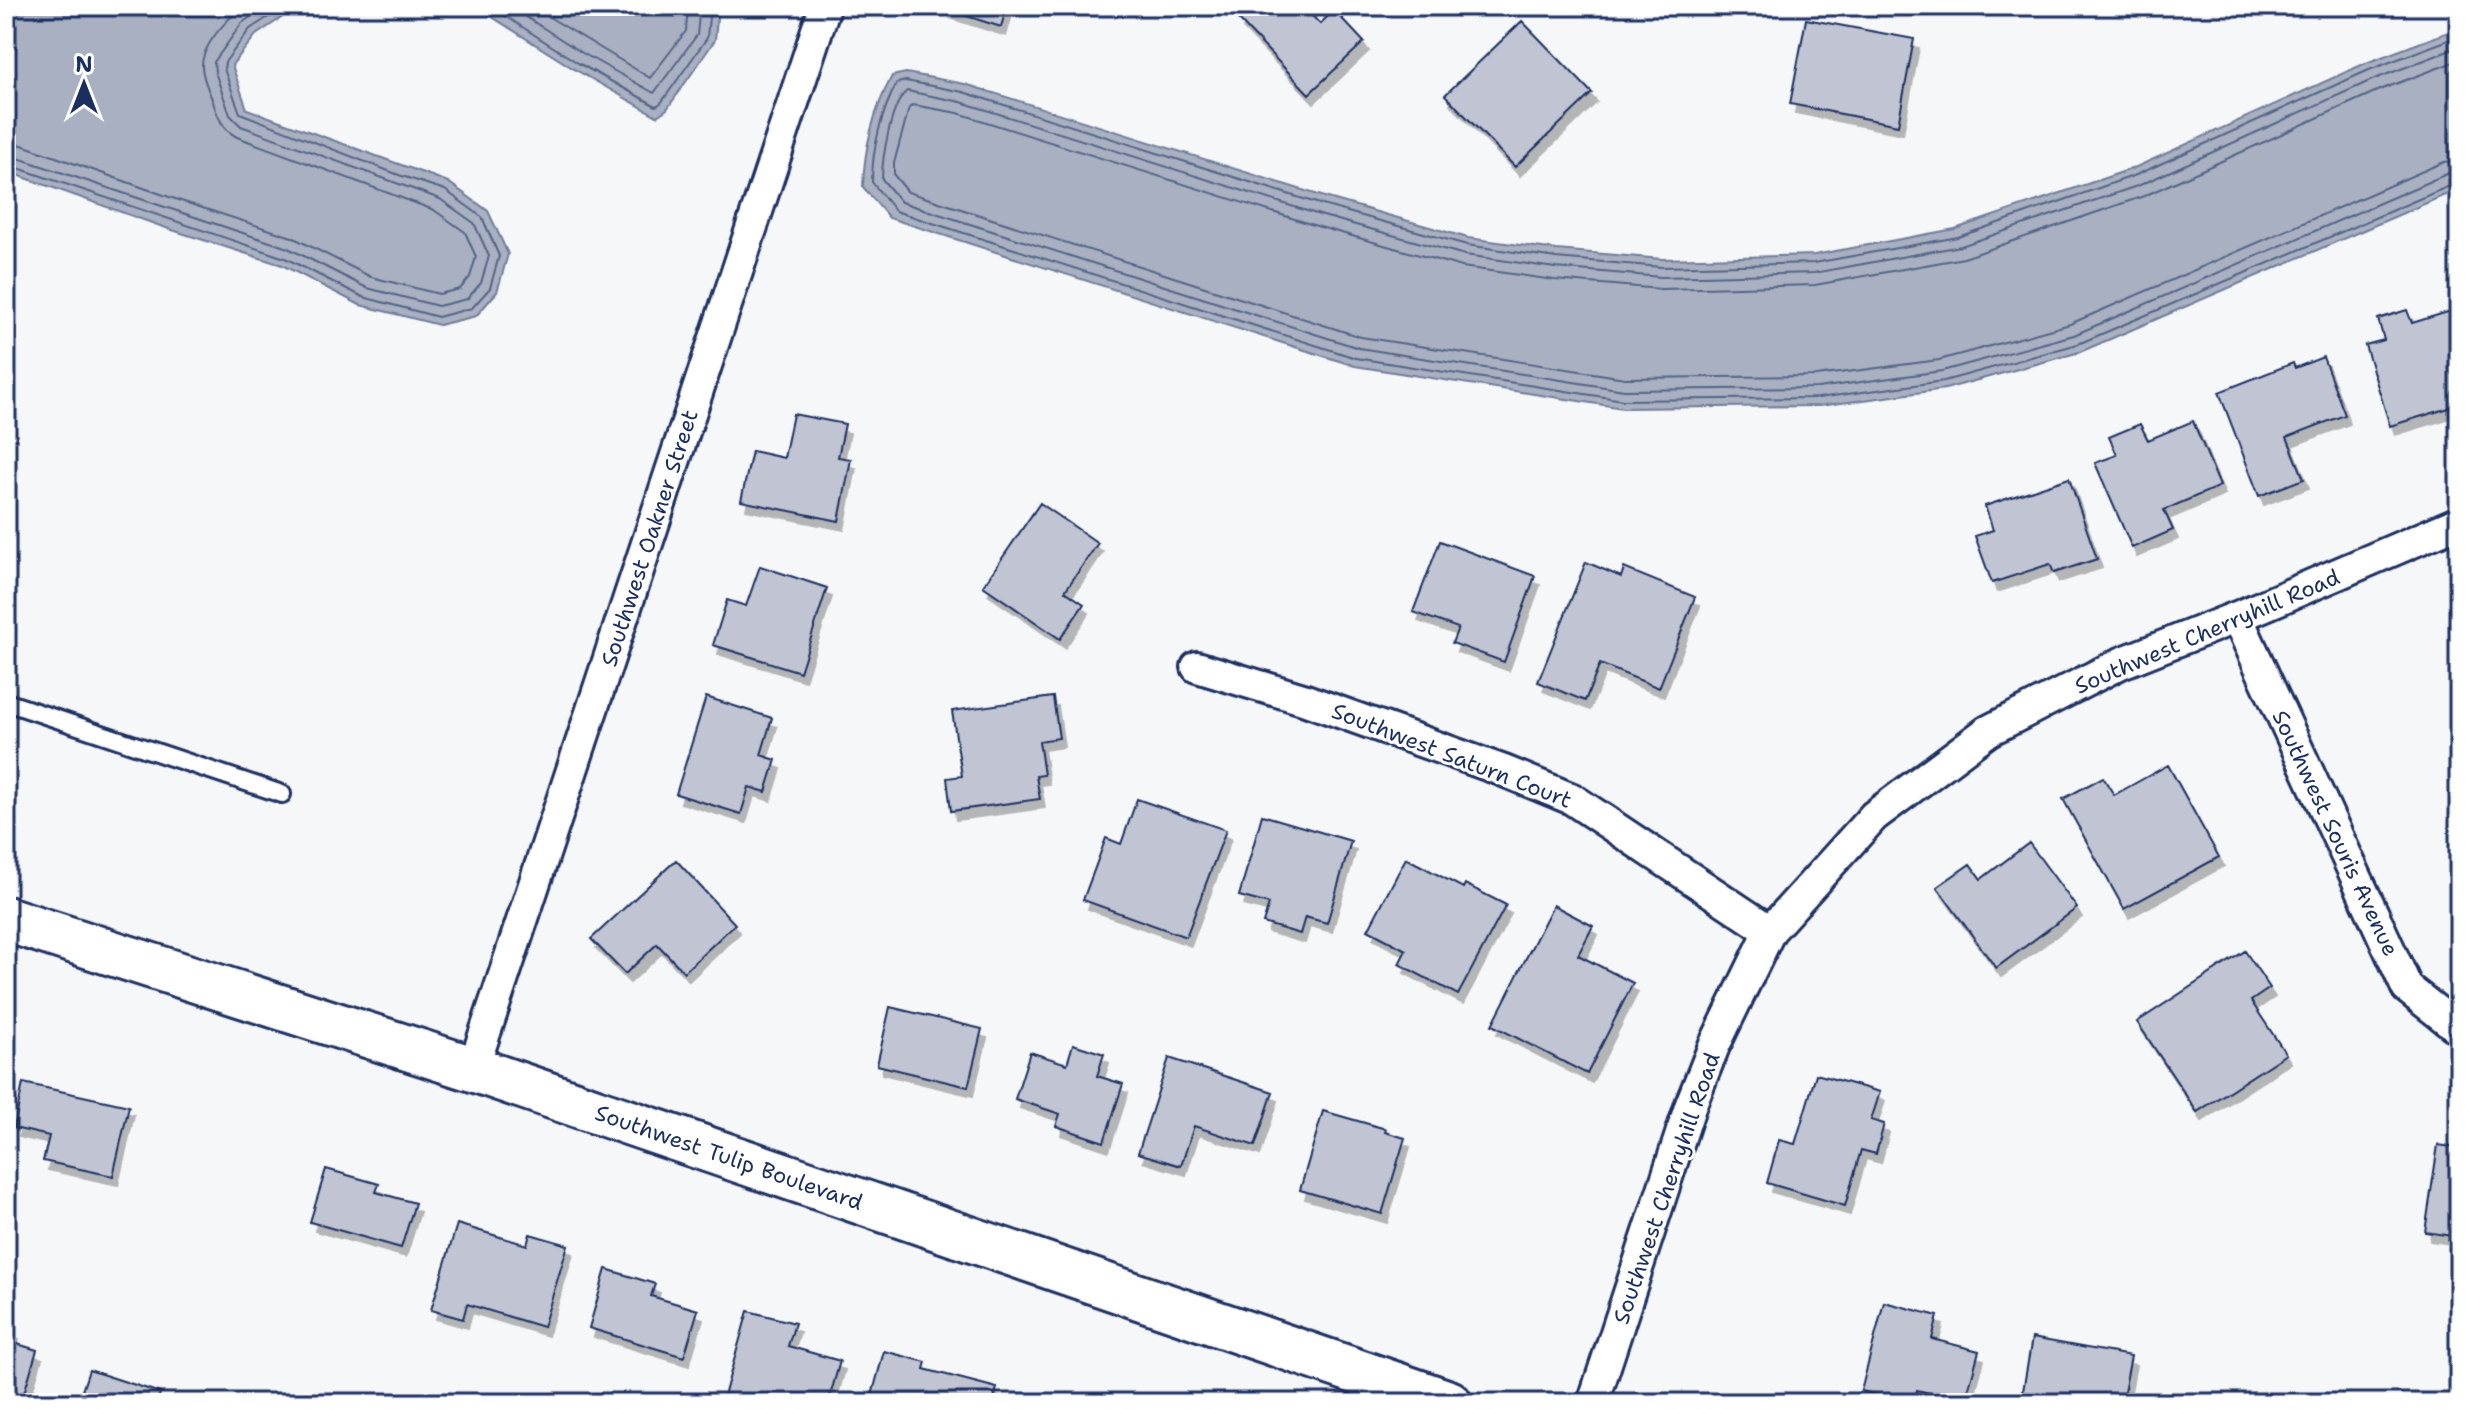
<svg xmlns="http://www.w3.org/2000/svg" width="2465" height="1409" viewBox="0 0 2465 1409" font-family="'Shantell Sans',sans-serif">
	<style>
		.water { fill: #a9b0c1; stroke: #707c99; stroke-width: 2 }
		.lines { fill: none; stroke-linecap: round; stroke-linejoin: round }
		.shore { stroke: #546386; stroke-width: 2 }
		.building { fill: #c0c4d3; stroke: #1b2f5e; stroke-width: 2; filter: url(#shadow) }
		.lane-casing { stroke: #1b2f5e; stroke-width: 22 }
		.street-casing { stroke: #1b2f5e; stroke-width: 36 }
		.secondary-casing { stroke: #1b2f5e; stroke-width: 50 }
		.lane { stroke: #fff; stroke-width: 16 }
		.street { stroke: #fff; stroke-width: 30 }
		.secondary { stroke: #fff; stroke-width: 44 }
		.labels { text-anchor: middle; stroke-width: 6; stroke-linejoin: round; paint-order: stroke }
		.street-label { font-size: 22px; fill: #1b2f5e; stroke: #fff }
	</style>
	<defs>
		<filter id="shadow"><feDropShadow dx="5" dy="9" stdDeviation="0" flood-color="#0004"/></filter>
	</defs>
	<rect width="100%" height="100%" fill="#f6f7f9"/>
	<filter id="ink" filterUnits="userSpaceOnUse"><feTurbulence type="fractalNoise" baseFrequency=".0125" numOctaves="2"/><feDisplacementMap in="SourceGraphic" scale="16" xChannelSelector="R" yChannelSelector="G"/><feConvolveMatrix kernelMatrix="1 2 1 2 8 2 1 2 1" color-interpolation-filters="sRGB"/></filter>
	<g filter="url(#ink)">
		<!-- water -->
		<path class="water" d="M 6,6 L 299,6 L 256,35 L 232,65 L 247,109 L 448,182 L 488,211 L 508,254 L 497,292 L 476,316 L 439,325 L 360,305 L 282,265 L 169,229 L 6,171 Z
			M 475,6 L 718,6 L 715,40 L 667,109 L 657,116 L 574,69 Z
			M 2459,28 L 2459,189 L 2080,352 L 1945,389 L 1819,406 L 1623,408 L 1355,366 L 889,218 L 863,187 C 864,149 874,109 892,76 L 906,73 L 965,84 L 1328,198 L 1468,238 L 1557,250 L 1662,259 L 1814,255 L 1955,229 L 2134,168 L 2366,63 Z"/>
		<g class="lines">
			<!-- shore -->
			<path class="shore" d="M 490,6 L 578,63 L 656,106 L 661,103 L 707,38 L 710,6
				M 509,6 L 584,54 L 654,93 L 697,35 L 700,6
				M 531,6 L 650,78 L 686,31 L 688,6
				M 2459,36 L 2369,70 L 2136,175 L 1958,237 L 1814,263 L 1661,267 L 1556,258 L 1467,245 L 1326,206 L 963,92 L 906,81 L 897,83 C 881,112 872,150 872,182 L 895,211 L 1356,358 L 1623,400 L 1818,398 L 1944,381 L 2078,344 L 2459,182
				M 2459,47 L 2372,80 L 2140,185 L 1961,246 L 1814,273 L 1661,277 L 1555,268 L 1465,255 L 1323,216 L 961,102 L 907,91 C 891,103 882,158 882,179 L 901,202 L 1359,348 L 1624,390 L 1817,388 L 1942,371 L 2074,335 L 2449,173 L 2459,172
				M 2459,60 L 2377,91 L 2144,196 L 1964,258 L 1815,285 L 1661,289 L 1554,280 L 1462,267 L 1320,227 L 958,113 L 913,105 L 909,108 L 894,163 L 894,175 L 908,192 L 1361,337 L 1625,378 L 1816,376 L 1939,360 L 2070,324 L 2444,162 L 2459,160
				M 6,142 L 19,144 L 178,200 L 292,237 L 371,277 L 439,294 L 460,289 L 470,277 L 476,257 L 465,232 L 434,210 L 237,137 C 222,129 218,117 213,102 C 209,91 202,78 202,66 C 202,45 228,17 245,6
				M 6,154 L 288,248 L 367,288 L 438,306 L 467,299 L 481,283 L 489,256 L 474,223 L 440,199 L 241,126 L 230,115 L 215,72 L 214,62 L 242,23 L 266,6
				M 6,164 L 285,258 L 363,297 L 438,317 L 472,308 L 490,288 L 499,256 L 482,217 L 445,190 L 399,175 L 240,113 L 224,69 L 225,62 L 250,29 L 285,6"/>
		</g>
		<!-- building -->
		<path class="building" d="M 946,6 L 1007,6 L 1001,27 L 945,9 Z
			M 1251,6 L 1303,6 L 1320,24 L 1334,10 L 1364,42 L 1309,94 L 1238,19 Z
			M 1806,19 L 1914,39 L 1898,125 L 1790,104 Z
			M 1522,21 L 1592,93 L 1515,167 L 1445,95 Z
			M 2407,310 L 2412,323 L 2451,311 L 2459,337 L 2459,405 L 2390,426 L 2365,345 L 2384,340 L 2378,319 Z
			M 2323,357 L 2345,415 L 2287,437 L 2304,479 L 2259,496 L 2219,392 L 2293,363 L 2295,368 Z
			M 793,414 L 845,424 L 838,457 L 851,459 L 839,521 L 741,501 L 752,451 L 784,458 Z
			M 2193,421 L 2220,486 L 2164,510 L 2173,530 L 2132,548 L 2095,463 L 2117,455 L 2109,437 L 2140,424 L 2148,440 Z
			M 2069,478 L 2097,559 L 2054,573 L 2050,564 L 1992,583 L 1975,536 L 1993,530 L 1985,506 Z
			M 1040,503 L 1098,543 L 1065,591 L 1084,604 L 1060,639 L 983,586 Z
			M 1440,541 L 1535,576 L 1504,662 L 1452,643 L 1458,628 L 1413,612 Z
			M 1586,562 L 1621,577 L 1624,568 L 1695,597 L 1659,688 L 1600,664 L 1585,701 L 1538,682 Z
			M 760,566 L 827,588 L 800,672 L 713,645 L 727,600 L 746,606 Z
			M 706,697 L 772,718 L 761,755 L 776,760 L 766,792 L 749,787 L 741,814 L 676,794 Z
			M 1053,697 L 1059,738 L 1039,741 L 1044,775 L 1036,776 L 1040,799 L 951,811 L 947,778 L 962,776 L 952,711 Z
			M 2168,765 L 2219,857 L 2124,909 L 2063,799 L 2103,777 L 2114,795 Z
			M 1137,799 L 1226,830 L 1186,937 L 1083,900 L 1106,838 L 1121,844 Z
			M 1262,815 L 1351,841 L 1327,923 L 1305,917 L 1300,934 L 1263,923 L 1269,904 L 1239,896 Z
			M 2029,843 L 2077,908 L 1996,968 L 1937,887 L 1970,864 L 1981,879 Z
			M 1406,858 L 1463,888 L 1465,884 L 1506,905 L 1458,995 L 1399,964 L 1406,950 L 1368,930 Z
			M 676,860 L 735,924 L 684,972 L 657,944 L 625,974 L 591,939 Z
			M 1553,905 L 1593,926 L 1578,955 L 1633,983 L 1587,1074 L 1492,1025 Z
			M 2245,951 L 2270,988 L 2251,1001 L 2286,1054 L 2197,1112 L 2137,1022 Z
			M 890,1007 L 982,1029 L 968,1087 L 877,1065 Z
			M 1073,1044 L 1104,1054 L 1097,1076 L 1123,1084 L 1104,1142 L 1056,1126 L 1060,1114 L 1015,1099 L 1030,1052 L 1067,1064 Z
			M 1169,1058 L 1273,1092 L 1255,1146 L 1194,1126 L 1181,1166 L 1138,1153 Z
			M 1816,1074 L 1880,1092 L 1871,1120 L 1884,1124 L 1876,1154 L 1861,1150 L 1845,1206 L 1767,1183 L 1779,1140 L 1795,1144 Z
			M 23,1083 L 129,1106 L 113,1176 L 43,1161 L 49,1136 L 14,1128 Z
			M 1323,1111 L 1386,1129 L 1385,1132 L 1405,1138 L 1382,1214 L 1300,1190 Z
			M 2438,1145 L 2459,1148 L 2459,1237 L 2425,1232 Z
			M 326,1169 L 379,1184 L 376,1192 L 415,1203 L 401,1248 L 310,1222 Z
			M 457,1224 L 527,1245 L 530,1234 L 568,1245 L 543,1327 L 467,1304 L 463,1319 L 431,1310 Z
			M 606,1269 L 655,1284 L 651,1296 L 698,1310 L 684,1357 L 589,1328 Z
			M 1884,1302 L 1938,1316 L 1932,1339 L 1979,1351 L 1965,1402 L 1917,1390 L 1914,1403 L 1861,1391 Z
			M 748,1311 L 795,1323 L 788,1346 L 840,1361 L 828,1403 L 722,1403 Z
			M 6,1329 L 14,1331 L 11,1342 L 37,1350 L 21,1403 L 6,1403 Z
			M 2032,1338 L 2131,1356 L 2122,1403 L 2021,1403 Z
			M 884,1351 L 926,1362 L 924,1369 L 997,1388 L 993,1403 L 870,1403 Z
			M 89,1370 L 160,1393 L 157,1403 L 78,1403 Z"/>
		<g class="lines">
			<!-- lane casing -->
			<g class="lane-casing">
				<path id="lane" d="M 6,702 L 282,794"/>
			</g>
			<!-- street casing -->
			<g class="street-casing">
				<path id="street" d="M 2237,617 L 2407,988 L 2459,1029
					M 1197,667 L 1303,699 L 1504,771 L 1572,799 L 1770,931
					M 473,1069 L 825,6
					M 1593,1403 L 1691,1104 L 1714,1046 L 1770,931 L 1874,816 L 1988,731 L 2121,663 L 2237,617 L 2459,522"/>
			</g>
			<!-- secondary casing -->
			<g class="secondary-casing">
				<path id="secondary" d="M 6,919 L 473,1069 L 1449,1403"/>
			</g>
			<!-- lane -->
			<use href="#lane" class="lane"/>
			<!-- street -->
			<use href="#street" class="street"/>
			<!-- secondary -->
			<use href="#secondary" class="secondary"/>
		</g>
	</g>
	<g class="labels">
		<!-- street labels -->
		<g class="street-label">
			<text transform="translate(649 538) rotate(-72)" y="8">Southwest Oakner Street</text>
			<text transform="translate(2207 631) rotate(-23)" y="8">Southwest Cherryhill Road</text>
			<text transform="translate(1452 755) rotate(21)" y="8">Southwest Saturn Court</text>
			<text transform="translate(2336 833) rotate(65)" y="8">Southwest Souris Avenue</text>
			<text transform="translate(729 1157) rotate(19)" y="8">Southwest Tulip Boulevard</text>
			<text transform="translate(1666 1188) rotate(-71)" y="8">Southwest Cherryhill Road</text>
		</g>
	</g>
	<!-- margin -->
	<rect width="2465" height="1409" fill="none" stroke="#fff" stroke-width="32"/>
	<rect x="16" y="16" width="2433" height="1377" fill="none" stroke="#1b2f5e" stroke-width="3" filter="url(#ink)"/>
	<!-- north arrow -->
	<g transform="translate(84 84)" stroke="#ffffff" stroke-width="6" paint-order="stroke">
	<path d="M0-6L14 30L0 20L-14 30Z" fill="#1b2f5e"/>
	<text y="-12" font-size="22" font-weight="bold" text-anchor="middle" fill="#1b2f5e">N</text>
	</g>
</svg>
